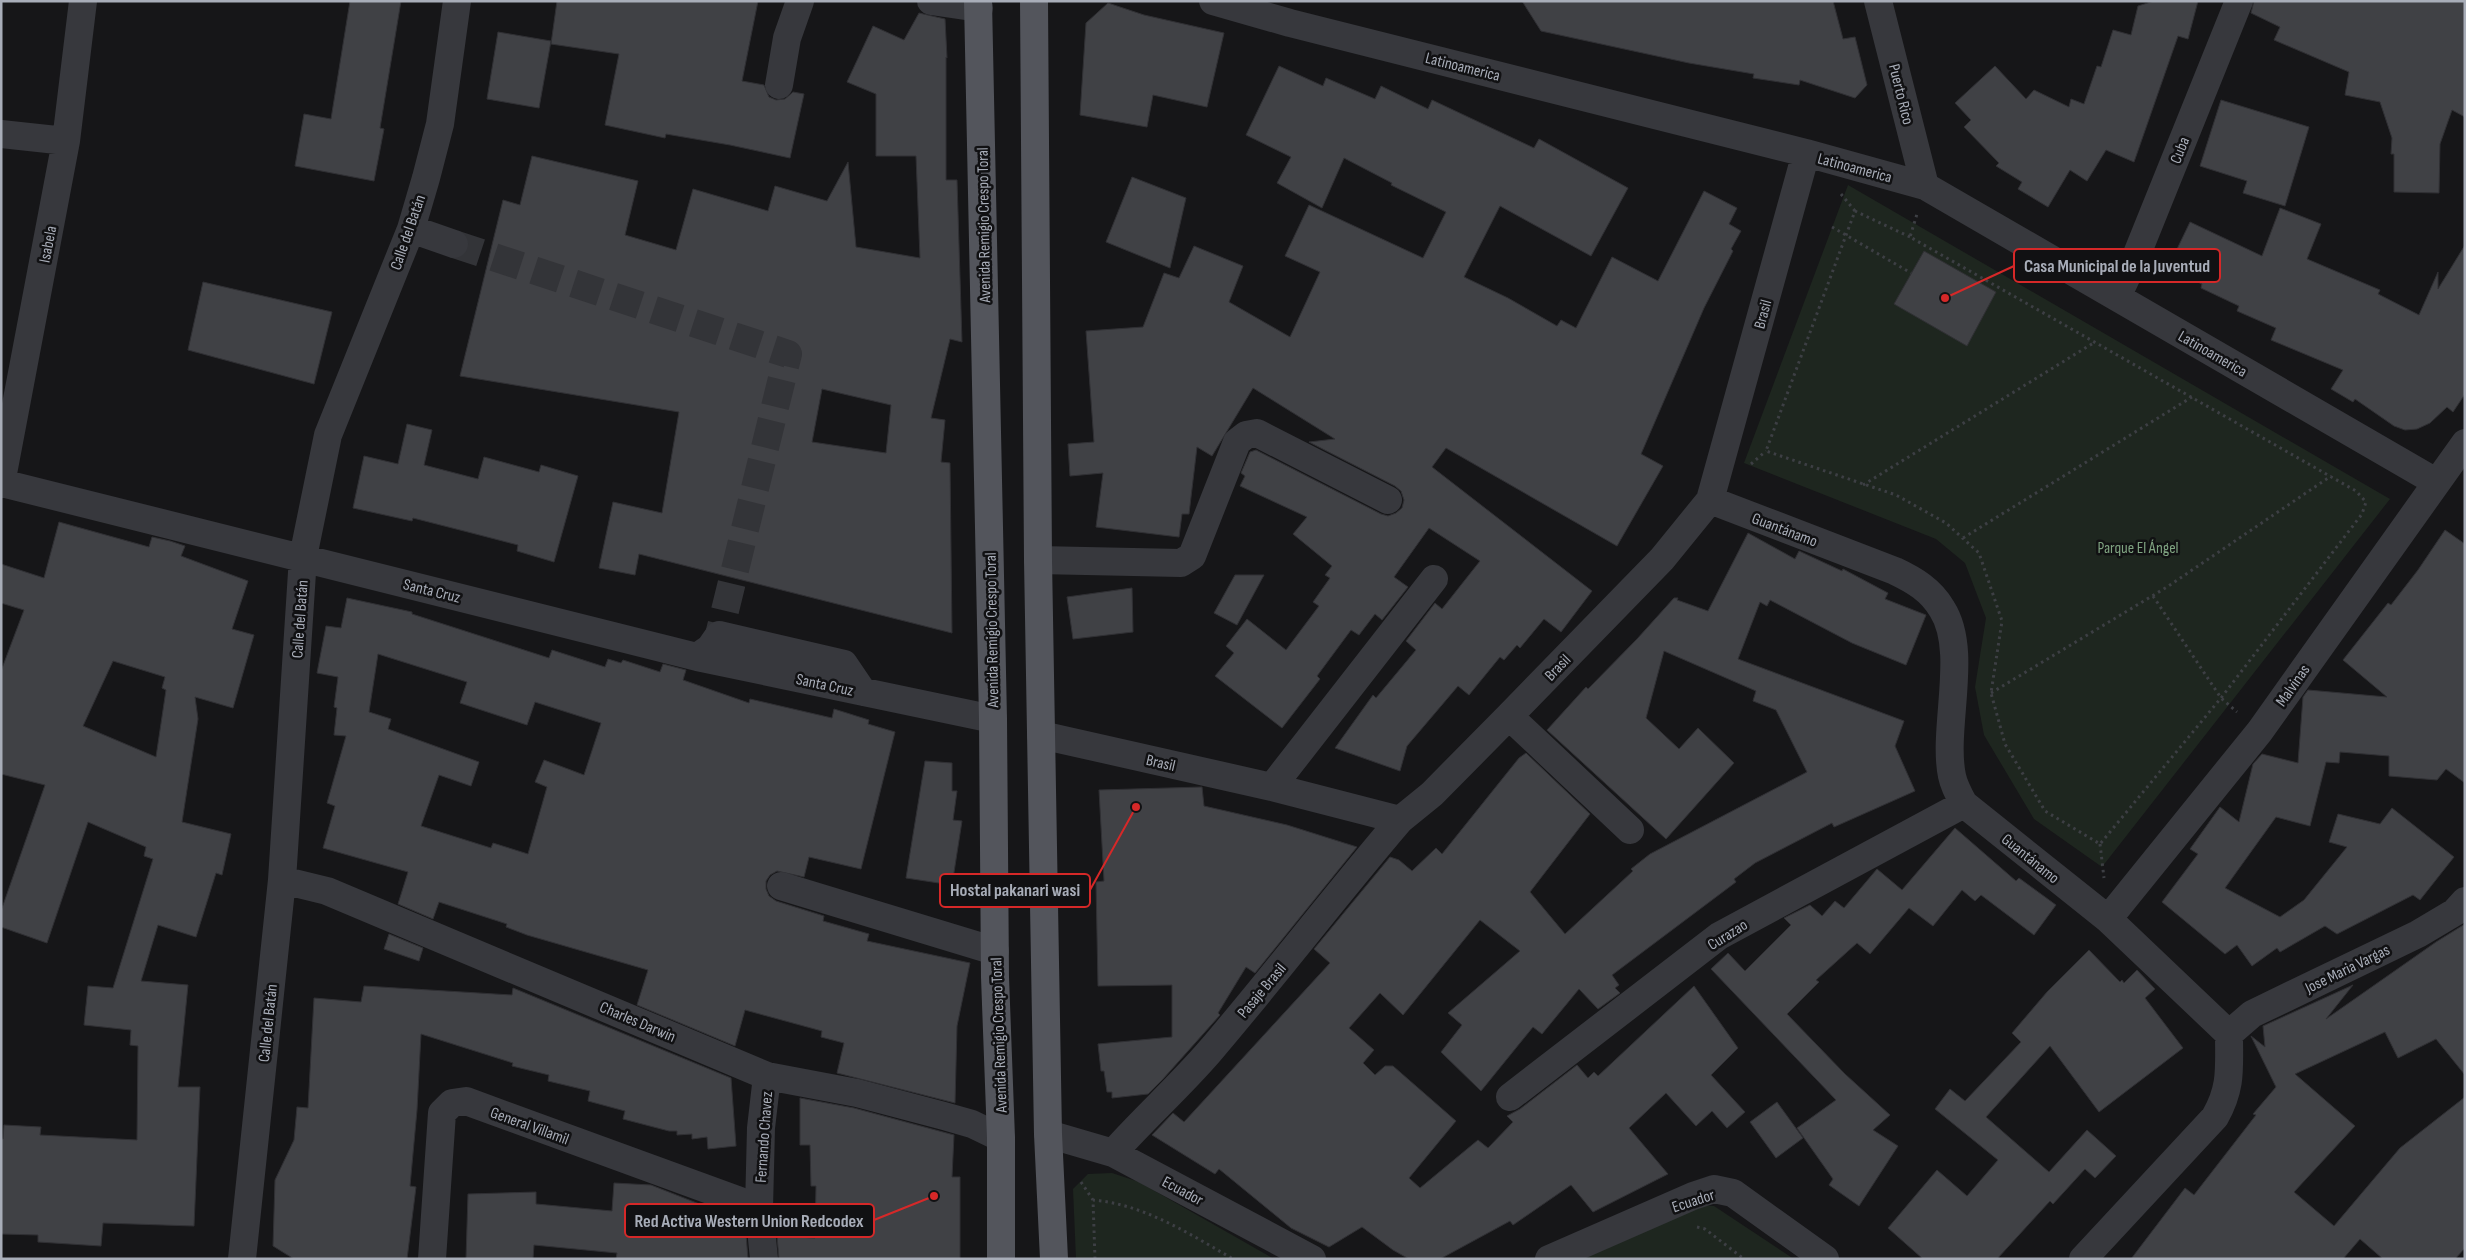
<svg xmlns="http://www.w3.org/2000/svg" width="2466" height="1260" viewBox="0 0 2466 1260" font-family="'Sofia Sans Condensed',sans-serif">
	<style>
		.green { fill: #1e261f }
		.building { fill: #404145; stroke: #303034; fill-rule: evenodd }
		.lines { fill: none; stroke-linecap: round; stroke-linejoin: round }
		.minor-tunnel { stroke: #333438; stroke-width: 28; stroke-dasharray: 28 14; stroke-linecap: butt }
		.path { stroke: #3d3f44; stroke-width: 3; stroke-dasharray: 2.5 4; stroke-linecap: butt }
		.minor { stroke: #37383d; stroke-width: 28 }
		.major { stroke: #53555c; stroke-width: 28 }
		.labels { text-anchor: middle; stroke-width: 5; stroke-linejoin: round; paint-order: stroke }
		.street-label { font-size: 16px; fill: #a8adb8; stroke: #111113 }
		.park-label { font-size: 16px; fill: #7fa381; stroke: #111113 }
		.leader { fill: none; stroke: #d62828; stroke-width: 2 }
		.callout-dot { fill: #d62828; stroke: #111113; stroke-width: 2 }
		.callout { fill: #111113; stroke: #d62828; stroke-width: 2 }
		.callout-label { font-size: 18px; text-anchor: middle; font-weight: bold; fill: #a8adb8 }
	</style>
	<rect width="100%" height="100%" fill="#161618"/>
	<!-- green -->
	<path class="green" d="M 1848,185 L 2390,499 L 2102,867 L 2034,819 L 1984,735 L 1975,687 L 1986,618 L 1965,563 L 1936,539 L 1744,463 Z
		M 1112,1173 L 1139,1182 L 1274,1259 L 1076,1259 L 1073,1189 L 1088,1174 Z
		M 1688,1205 L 1714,1206 L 1794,1259 L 1583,1259 Z"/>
	<!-- building -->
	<path class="building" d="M 350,1 L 401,1 L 380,128 L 384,129 L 374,181 L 295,166 L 304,114 L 331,119 Z
		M 557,1 L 758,1 L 742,81 L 764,85 L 769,97 L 776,100 L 785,99 L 793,92 L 804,94 L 790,158 L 730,145 L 666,134 L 665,138 L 605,125 L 619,54 L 551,44 Z
		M 1522,1 L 1833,1 L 1843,39 L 1855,37 L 1867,85 L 1855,98 L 1800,80 L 1799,85 L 1753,78 L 1754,74 L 1689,63 L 1541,31 Z
		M 2154,1 L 2198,1 L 2188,39 L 2178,36 L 2134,162 L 2106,150 L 2087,181 L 2070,170 L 2048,207 L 2018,189 L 2022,182 L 1996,166 L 1999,163 L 1964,127 L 1971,120 L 1955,103 L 1995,66 L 2026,99 L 2034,90 L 2069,107 L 2071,99 L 2084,104 L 2097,66 L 2101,67 L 2113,30 L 2131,35 L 2138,6 Z
		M 2254,1 L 2465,1 L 2465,117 L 2452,110 L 2440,144 L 2439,193 L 2394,192 L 2394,154 L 2391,154 L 2392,138 L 2380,102 L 2345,95 L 2349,72 L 2274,40 L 2280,27 L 2251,13 Z
		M 1108,3 L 1144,15 L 1224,33 L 1207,107 L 1153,95 L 1147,127 L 1080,115 L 1086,23 Z
		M 919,13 L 945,19 L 947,58 L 946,57 L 946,180 L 957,180 L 962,342 L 950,339 L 931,418 L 945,420 L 941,462 L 950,463 L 952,633 L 639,554 L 635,575 L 599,568 L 613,502 L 662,513 L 679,412 L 460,376 L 503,200 L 520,205 L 532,156 L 638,181 L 625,235 L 676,250 L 693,189 L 768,211 L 775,186 L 827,201 L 848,162 L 856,247 L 920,258 L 916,156 L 876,156 L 876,94 L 847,82 L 873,26 L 904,40 ZM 822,389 L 891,405 L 886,453 L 812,442 Z
		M 498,32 L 551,41 L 539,108 L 487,99 Z
		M 1279,66 L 1323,86 L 1326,78 L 1375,99 L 1381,86 L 1428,109 L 1432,100 L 1534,148 L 1539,139 L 1628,188 L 1591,256 L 1500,206 L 1464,277 L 1508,298 L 1557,326 L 1561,320 L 1576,328 L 1612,257 L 1658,281 L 1704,191 L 1737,208 L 1729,224 L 1741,231 L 1731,249 L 1733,251 L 1704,308 L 1641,454 L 1663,466 L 1617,546 L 1446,448 L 1432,467 L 1592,591 L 1561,632 L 1544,619 L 1520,648 L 1517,645 L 1504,660 L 1500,657 L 1469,695 L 1458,686 L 1407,746 L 1400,771 L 1335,748 L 1373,695 L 1376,698 L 1416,650 L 1406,641 L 1435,603 L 1442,609 L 1480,561 L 1429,528 L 1394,577 L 1408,587 L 1382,620 L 1375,614 L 1359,635 L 1351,630 L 1317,676 L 1320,679 L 1282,728 L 1215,676 L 1234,653 L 1226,646 L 1247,619 L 1286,650 L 1319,606 L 1313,602 L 1330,578 L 1325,575 L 1332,566 L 1293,534 L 1307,517 L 1240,486 L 1245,476 L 1241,473 L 1250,452 L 1256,450 L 1381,514 L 1388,516 L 1396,513 L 1402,508 L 1404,500 L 1401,491 L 1395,486 L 1309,442 L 1335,439 L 1253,388 L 1212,456 L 1197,447 L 1189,514 L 1182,514 L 1179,537 L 1096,527 L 1103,473 L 1070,476 L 1068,444 L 1094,442 L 1086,331 L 1143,327 L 1164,273 L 1179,278 L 1194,246 L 1243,266 L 1229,302 L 1290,337 L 1320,272 L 1285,256 L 1309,205 L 1423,258 L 1446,212 L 1391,185 L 1392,183 L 1344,158 L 1322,208 L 1277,183 L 1291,157 L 1246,135 Z
		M 2221,100 L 2309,127 L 2285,206 L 2243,193 L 2247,181 L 2200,166 Z
		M 1132,177 L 1186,198 L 1170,268 L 1106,242 Z
		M 2280,208 L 2321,224 L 2307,259 L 2380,290 L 2378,294 L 2419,315 L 2438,272 L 2438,289 L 2465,245 L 2465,394 L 2453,412 L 2447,407 L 2430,423 L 2417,429 L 2405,430 L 2394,426 L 2355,399 L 2353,402 L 2331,389 L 2343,370 L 2271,340 L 2276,328 L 2237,311 L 2239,306 L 2201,288 L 2202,284 L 2168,268 L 2190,222 L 2262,256 Z
		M 1924,251 L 1996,292 L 1967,346 L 1894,304 Z
		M 203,282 L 332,312 L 314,384 L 188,350 Z
		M 407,424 L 432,430 L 424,465 L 478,479 L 484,457 L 539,472 L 541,465 L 578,476 L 554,562 L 517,551 L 518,545 L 464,531 L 413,518 L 412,521 L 353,508 L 364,456 L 398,464 Z
		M 59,522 L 149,547 L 152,537 L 170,541 L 185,546 L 181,556 L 248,581 L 232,629 L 254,635 L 233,708 L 195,697 L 198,719 L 182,822 L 231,834 L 222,875 L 216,873 L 196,937 L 158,925 L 141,981 L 188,985 L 178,1087 L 200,1087 L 194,1226 L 103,1223 L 101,1246 L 38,1242 L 38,1235 L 1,1234 L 1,1139 L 3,1139 L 4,1125 L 41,1127 L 40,1135 L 137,1140 L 138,1046 L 130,1045 L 131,1030 L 84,1025 L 88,986 L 113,988 L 153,859 L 144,856 L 146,847 L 88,822 L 47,943 L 1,927 L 1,911 L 45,785 L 1,774 L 1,671 L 24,610 L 1,603 L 1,564 L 44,578 ZM 113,661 L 165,677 L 162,688 L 166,690 L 156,757 L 83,726 Z
		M 2445,530 L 2465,544 L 2465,783 L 2446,769 L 2437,780 L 2389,776 L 2389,756 L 2340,752 L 2339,763 L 2326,762 L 2310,826 L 2276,817 L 2225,888 L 2280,917 L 2304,900 L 2347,847 L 2329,842 L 2338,814 L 2380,824 L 2392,808 L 2454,857 L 2420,900 L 2413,895 L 2337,934 L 2325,926 L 2280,952 L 2277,948 L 2252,966 L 2237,945 L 2225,954 L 2162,902 L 2198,854 L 2190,849 L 2220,807 L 2239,822 L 2253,764 L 2262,754 L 2298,763 L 2303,697 L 2308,690 L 2387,697 L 2343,660 L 2388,603 L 2391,605 L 2418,570 Z
		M 1748,533 L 1795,559 L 1799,551 L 1842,571 L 1843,569 L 1888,593 L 1885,599 L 1926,615 L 1906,665 L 1852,643 L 1770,600 L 1767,606 L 1760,602 L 1738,659 L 1904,721 L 1895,746 L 1915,791 L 1834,827 L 1832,823 L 1755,863 L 1734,879 L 1736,882 L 1612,975 L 1619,985 L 1615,988 L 1620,993 L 1598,1009 L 1579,989 L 1542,1034 L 1533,1027 L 1481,1091 L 1441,1052 L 1462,1025 L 1448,1013 L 1520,951 L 1480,920 L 1403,1015 L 1380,993 L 1349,1028 L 1374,1050 L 1363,1063 L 1375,1075 L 1385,1066 L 1393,1066 L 1456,1121 L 1409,1178 L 1420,1188 L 1478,1140 L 1488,1148 L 1513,1122 L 1507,1116 L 1520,1109 L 1577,1065 L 1588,1078 L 1594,1072 L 1598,1076 L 1694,986 L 1738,1048 L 1711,1075 L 1745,1112 L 1727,1128 L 1712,1111 L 1696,1126 L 1666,1093 L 1629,1128 L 1668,1174 L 1593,1212 L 1571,1185 L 1513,1225 L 1510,1221 L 1440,1259 L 1409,1259 L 1393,1250 L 1362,1227 L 1329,1247 L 1291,1228 L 1219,1169 L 1215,1174 L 1152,1135 L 1173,1113 L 1184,1122 L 1330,963 L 1314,949 L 1390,857 L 1399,860 L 1412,871 L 1436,848 L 1442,854 L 1519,758 L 1526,753 L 1590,814 L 1530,892 L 1565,934 L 1633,871 L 1631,869 L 1650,854 L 1807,772 L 1776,710 L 1753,701 L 1756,691 L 1664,651 L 1646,718 L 1679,749 L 1698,728 L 1734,763 L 1666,839 L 1547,730 L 1586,687 L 1588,689 L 1637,639 L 1674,598 L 1678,598 L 1677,600 L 1708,611 Z
		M 1235,575 L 1264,575 L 1237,625 L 1214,613 Z
		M 1132,588 L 1133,632 L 1073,639 L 1067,597 Z
		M 347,598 L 412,612 L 412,614 L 549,658 L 552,650 L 605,667 L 608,659 L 621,663 L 623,660 L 660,672 L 663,664 L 686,670 L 683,680 L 749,703 L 750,699 L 832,718 L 834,709 L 869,720 L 868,724 L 895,732 L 861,869 L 809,857 L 804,877 L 777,871 L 770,875 L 766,881 L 766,889 L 769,896 L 776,901 L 824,916 L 823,921 L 869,934 L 867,941 L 970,963 L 957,1026 L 955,1103 L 837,1073 L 844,1043 L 821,1037 L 822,1031 L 745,1010 L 735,1046 L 637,1005 L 648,970 L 527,935 L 506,927 L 507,924 L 439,902 L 433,919 L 398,904 L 408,872 L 323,848 L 335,806 L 327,803 L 346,736 L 334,735 L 337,708 L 334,707 L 338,677 L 317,673 L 326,626 L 341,628 ZM 378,654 L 467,682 L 460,703 L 527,725 L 535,702 L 601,723 L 584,775 L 544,760 L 535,782 L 547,787 L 528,854 L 493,843 L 491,848 L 421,826 L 439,775 L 471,786 L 479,762 L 388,729 L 391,719 L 369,712 Z
		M 925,761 L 952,763 L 952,791 L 957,791 L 953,820 L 962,821 L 952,885 L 906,878 Z
		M 1202,787 L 1204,806 L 1287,825 L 1357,847 L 1255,973 L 1246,967 L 1218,1013 L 1220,1015 L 1163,1079 L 1148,1094 L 1112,1098 L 1112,1092 L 1107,1092 L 1104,1071 L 1101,1071 L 1098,1044 L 1172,1037 L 1172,985 L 1098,986 L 1096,882 L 1104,881 L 1099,790 Z
		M 1955,828 L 2016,881 L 2019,878 L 2056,905 L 2034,935 L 1981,895 L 1975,901 L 1962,890 L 1933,926 L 1909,908 L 1870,954 L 1857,943 L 1816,980 L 1819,982 L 1787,1014 L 1845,1074 L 1890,1115 L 1873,1130 L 1898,1146 L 1859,1206 L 1829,1185 L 1833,1179 L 1797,1128 L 1836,1100 L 1711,969 L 1728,953 L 1745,971 L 1791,925 L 1784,918 L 1810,905 L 1822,916 L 1835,901 L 1844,908 L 1877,869 L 1902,890 Z
		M 2465,924 L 2465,1075 L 2436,1039 L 2398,1058 L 2385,1032 L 2295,1074 L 2355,1126 L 2294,1192 L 2334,1226 L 2400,1148 L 2465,1097 L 2465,1248 L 2455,1259 L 2383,1259 L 2360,1239 L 2343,1259 L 2131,1259 L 2185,1188 L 2194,1195 L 2256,1115 L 2253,1114 L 2276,1087 L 2251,1036 L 2265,1047 L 2263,1026 L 2353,985 L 2326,1019 L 2436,942 Z
		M 389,934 L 423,948 L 419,961 L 384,949 Z
		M 2089,950 L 2120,982 L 2122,980 L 2124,983 L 2137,970 L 2155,989 L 2145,998 L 2183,1048 L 2099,1112 L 2050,1046 L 1986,1117 L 2049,1172 L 2087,1130 L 2116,1156 L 2095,1178 L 2085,1169 L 2053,1204 L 2050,1201 L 1997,1259 L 1923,1259 L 1888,1228 L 1937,1170 L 1967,1196 L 1998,1160 L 1935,1109 L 1950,1089 L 1965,1101 L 2021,1042 L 2012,1033 L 2047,992 Z
		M 364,986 L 512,995 L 513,988 L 731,1078 L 736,1146 L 708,1149 L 707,1137 L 692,1139 L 692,1134 L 677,1135 L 677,1131 L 669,1131 L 623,1119 L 625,1111 L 588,1101 L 590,1091 L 548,1081 L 549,1075 L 512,1066 L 513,1063 L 421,1034 L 417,1110 L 410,1186 L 416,1187 L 407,1259 L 294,1259 L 273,1246 L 275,1180 L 294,1140 L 297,1107 L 308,1108 L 314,998 L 361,1002 Z
		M 800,1098 L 854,1108 L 954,1135 L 952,1177 L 960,1177 L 960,1259 L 779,1259 L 777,1236 L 815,1238 L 816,1186 L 811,1186 L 810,1145 L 800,1145 Z
		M 1777,1102 L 1803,1138 L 1776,1158 L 1750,1122 Z
		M 614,1183 L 651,1185 L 745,1222 L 748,1259 L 616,1259 L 617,1253 L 534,1245 L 533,1259 L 466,1259 L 468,1194 L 536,1192 L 536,1204 L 612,1211 Z"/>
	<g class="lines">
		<!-- minor-tunnel -->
		<path class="minor-tunnel" d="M 454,244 L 788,354 L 719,635"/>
		<!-- path -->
		<path class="path" d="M 1841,194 L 1855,211
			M 1832,227 L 1911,273
			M 1910,237 L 1855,211 L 1766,451 L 1896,495 L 1946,523 L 1979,553 L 2002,621 L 1991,693 L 2005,744 L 2045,811 L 2100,844 L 2221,698 L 2362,514 L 2366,502 L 2356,491 L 1910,237 L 1917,214
			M 1751,464 L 1766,451
			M 1863,485 L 2095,342
			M 1963,538 L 2192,397
			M 2153,596 L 2221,698 L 2237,712
			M 1991,693 L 2167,587 L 2331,476
			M 2100,844 L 2104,878
			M 1081,1182 L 1093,1200
			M 1697,1227 L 1705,1229 L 1744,1259
			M 1095,1259 L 1093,1200 C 1143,1204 1190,1234 1233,1259"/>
		<!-- minor -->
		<path class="minor" d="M 931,1 L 979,8
			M 1213,1 L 1290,23 L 1806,153 L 1925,186 L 2436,482
			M 1878,1 L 1925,186
			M 779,85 L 787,38 L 800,1
			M 1,134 L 66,141
			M 411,229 L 454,244
			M 2117,297 L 2137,254 L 2239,1
			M 2,483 L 697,657 L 993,719
			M 1,484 L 66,141 L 83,1
			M 1710,500 L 1895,571 C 1914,580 1931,590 1942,609 C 1969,651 1942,728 1952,776 C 1954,786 1959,795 1964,804 L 2108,919 L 2229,1034 C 2229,1068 2232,1087 2215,1117 L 2083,1259
			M 1038,560 L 1181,563 L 1192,556 L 1237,442 L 1246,435 L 1257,433 L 1388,500
			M 697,657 L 710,648 L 719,635 L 844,664 L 863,692
			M 1509,716 L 1630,830
			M 1041,735 L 1272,787 L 1400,820 L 1432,794 L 1509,716 L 1662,559 L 1710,500 L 1806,153
			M 1272,787 L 1434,579
			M 282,880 L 327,891 L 767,1076 L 857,1093 L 944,1116 L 972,1124 L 1001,1138
			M 781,886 L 995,951
			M 2108,919 L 2260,731 L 2465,443
			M 2229,1034 L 2252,1014 L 2418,934 L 2455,912 L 2465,901
			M 1510,1097 L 1719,936 L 1964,804
			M 1048,1134 L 1113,1153 L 1312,1259
			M 1113,1153 C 1144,1118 1179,1087 1210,1051 C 1275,975 1335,896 1400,820
			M 242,1259 L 282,880 L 303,557 L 328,435 L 411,229 L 426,178 L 440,124 L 457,1
			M 432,1259 L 442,1113 L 452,1103 L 466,1101 L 759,1208
			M 764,1259 L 759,1208 L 761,1128 L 767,1076
			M 1549,1259 L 1693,1196 L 1714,1189 L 1733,1193 L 1825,1259"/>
		<!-- major -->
		<path class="major" d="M 978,1 L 993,719 L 995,977 L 1001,1138 L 1001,1259
			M 1034,1 L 1038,560 L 1048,1134 L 1054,1259"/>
	</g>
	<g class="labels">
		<!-- street labels -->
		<g class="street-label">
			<text transform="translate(1463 66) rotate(14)" y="6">Latinoamerica</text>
			<text transform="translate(1902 94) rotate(76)" y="6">Puerto Rico</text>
			<text transform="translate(2179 150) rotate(-68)" y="6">Cuba</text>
			<text transform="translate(1855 167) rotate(15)" y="6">Latinoamerica</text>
			<text transform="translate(983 225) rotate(-91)" y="6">Avenida Remigio Crespo Toral</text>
			<text transform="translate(407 232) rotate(-71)" y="6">Calle del Batán</text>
			<text transform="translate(47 244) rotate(-79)" y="6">Isabela</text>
			<text transform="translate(1762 314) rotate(-75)" y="6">Brasil</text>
			<text transform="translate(2213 353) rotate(30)" y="6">Latinoamerica</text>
			<text transform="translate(1785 529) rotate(21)" y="6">Guantánamo</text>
			<text transform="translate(432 590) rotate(14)" y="6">Santa Cruz</text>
			<text transform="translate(299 619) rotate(-86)" y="6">Calle del Batán</text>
			<text transform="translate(991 630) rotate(-91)" y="6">Avenida Remigio Crespo Toral</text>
			<text transform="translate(1557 667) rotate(-46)" y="6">Brasil</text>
			<text transform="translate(825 684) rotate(12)" y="6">Santa Cruz</text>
			<text transform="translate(2292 685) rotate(-55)" y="6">Malvinas</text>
			<text transform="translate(1161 762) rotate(13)" y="6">Brasil</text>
			<text transform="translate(2031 858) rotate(39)" y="6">Guantánamo</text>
			<text transform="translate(1727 934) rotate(-32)" y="6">Curazao</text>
			<text transform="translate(2347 968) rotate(-26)" y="6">Jose Maria Vargas</text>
			<text transform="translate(1261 990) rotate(-50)" y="6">Pasaje Brasil</text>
			<text transform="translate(638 1021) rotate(23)" y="6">Charles Darwin</text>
			<text transform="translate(267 1023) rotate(-84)" y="6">Calle del Batán</text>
			<text transform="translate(998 1035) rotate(-92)" y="6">Avenida Remigio Crespo Toral</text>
			<text transform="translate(530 1125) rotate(20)" y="6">General Villamil</text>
			<text transform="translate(763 1137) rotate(-86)" y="6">Fernando Chavez</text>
			<text transform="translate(1183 1190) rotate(28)" y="6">Ecuador</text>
			<text transform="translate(1693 1200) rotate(-18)" y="6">Ecuador</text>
		</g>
		<!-- park labels -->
		<g class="park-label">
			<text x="2138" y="553">Parque El Ángel</text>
		</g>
	</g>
	<!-- callouts -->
	<path class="leader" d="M1945 298L2014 266M1136 807L1090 890M934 1196L874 1220"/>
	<g class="callout-dot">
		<circle cx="1945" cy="298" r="5"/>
		<circle cx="1136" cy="807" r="5"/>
		<circle cx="934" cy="1196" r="5"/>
	</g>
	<g class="callout">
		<rect x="2014" y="249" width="206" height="33" rx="5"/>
		<rect x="940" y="874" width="150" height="33" rx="5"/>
		<rect x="625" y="1204" width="249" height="33" rx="5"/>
	</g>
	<g class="callout-label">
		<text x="2117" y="272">Casa Municipal de la Juventud</text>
		<text x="1015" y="896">Hostal pakanari wasi</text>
		<text x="749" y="1227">Red Activa Western Union Redcodex</text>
	</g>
	<!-- border -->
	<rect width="2466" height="1260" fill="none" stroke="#a8adb8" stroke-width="5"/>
</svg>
